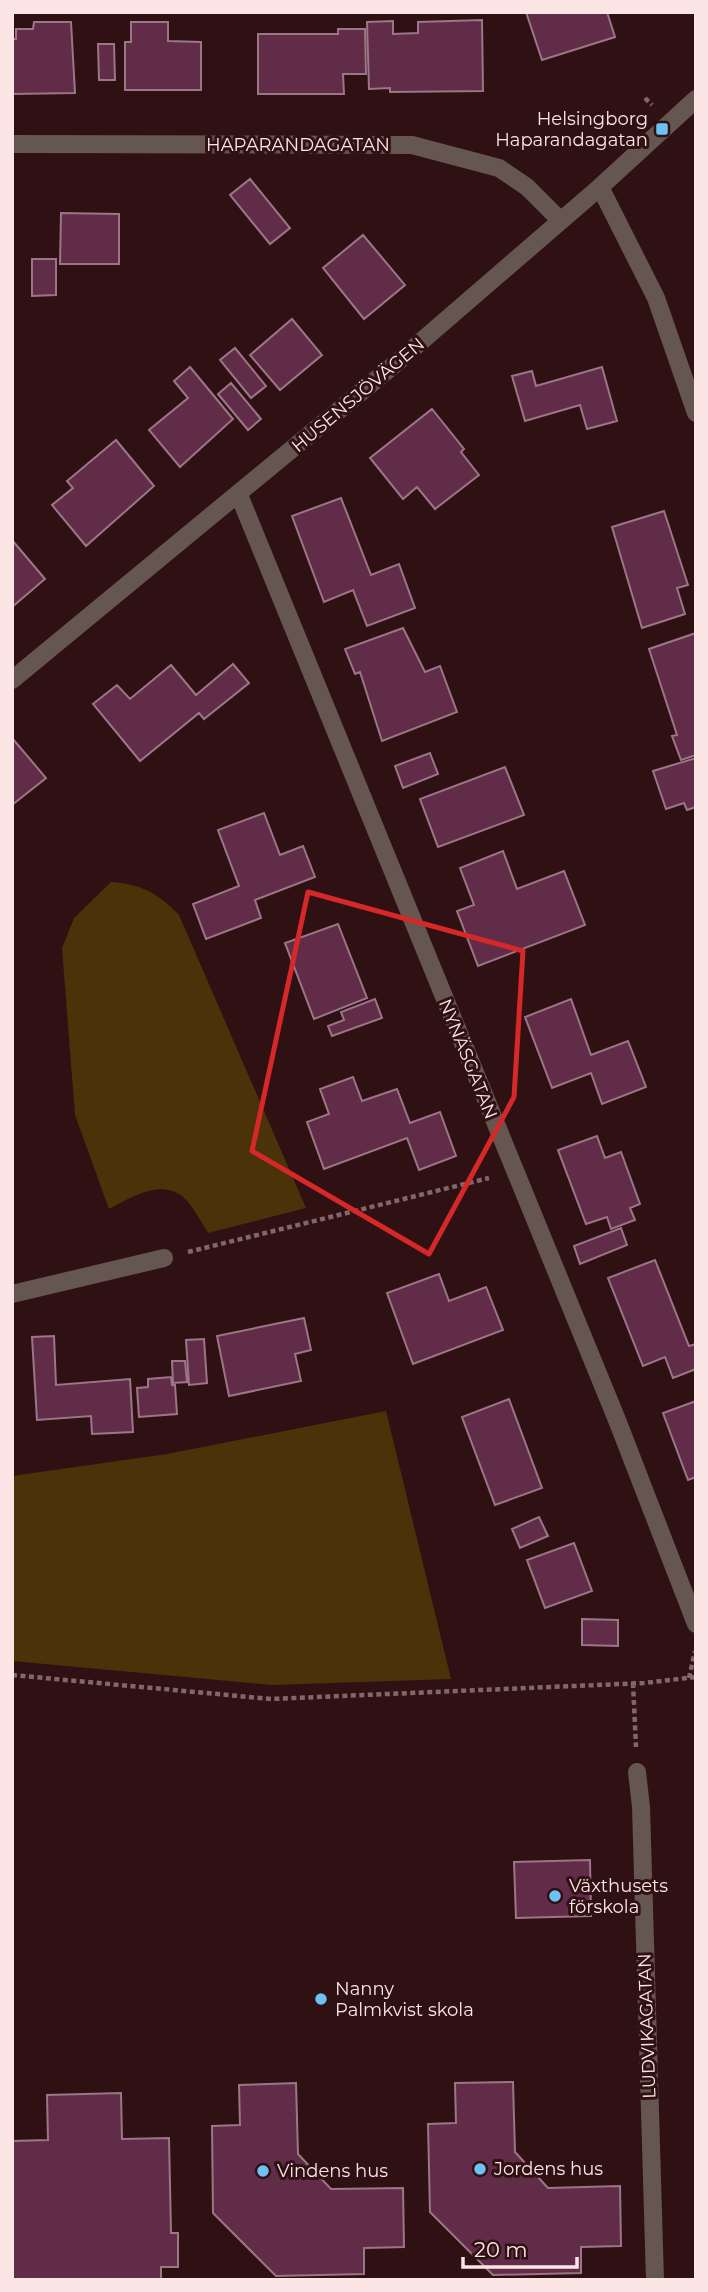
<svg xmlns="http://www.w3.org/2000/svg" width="708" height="2292" viewBox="0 0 708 2292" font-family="Montserrat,sans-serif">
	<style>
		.green { fill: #4a3209 }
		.building { fill: #612c47; stroke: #9a7686; stroke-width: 2 }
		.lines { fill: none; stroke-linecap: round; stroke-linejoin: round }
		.path { stroke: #836768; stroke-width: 4.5; stroke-dasharray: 5 3.5; stroke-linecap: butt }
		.minor { stroke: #65564f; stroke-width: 18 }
		.marked { fill: none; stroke: #d62828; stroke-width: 5; stroke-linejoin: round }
		.poi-dot { fill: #6dc2f3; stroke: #301113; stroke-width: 2.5 }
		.labels { text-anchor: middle; stroke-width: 6; stroke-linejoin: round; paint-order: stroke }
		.poi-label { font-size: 18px; fill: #fce5e5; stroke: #301113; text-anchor: start }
		.street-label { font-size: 18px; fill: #fce5e5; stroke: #301113 }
	</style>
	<rect width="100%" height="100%" fill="#301113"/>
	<!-- green -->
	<path class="green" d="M 111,882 C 141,884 158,893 179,915 L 306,1208 L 208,1233 C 201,1222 192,1204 182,1196 C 159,1179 130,1198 109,1209 L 75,1115 L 62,948 L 74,918 Z
		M 386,1411 L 451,1679 L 273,1685 L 12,1661 L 12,1476 L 167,1454 Z"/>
	<!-- building -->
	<path class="building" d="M 526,12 L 607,12 L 615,37 L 542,60 Z
		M 482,20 L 483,91 L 390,92 L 390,88 L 369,89 L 367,22 L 393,21 L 393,34 L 418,33 L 418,22 Z
		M 34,22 L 71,22 L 75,93 L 12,94 L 12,39 L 16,39 L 16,29 L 33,29 Z
		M 131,22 L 168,22 L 168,41 L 201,42 L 201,90 L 125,90 L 125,42 L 131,42 Z
		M 338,29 L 365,29 L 366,74 L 343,74 L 344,94 L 258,94 L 258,34 L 338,34 Z
		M 98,44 L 114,44 L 115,80 L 99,80 Z
		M 250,179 L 290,228 L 270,244 L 230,195 Z
		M 61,213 L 119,214 L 119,264 L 60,264 Z
		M 363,235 L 405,285 L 364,319 L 323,268 Z
		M 32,259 L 56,259 L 56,295 L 32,296 Z
		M 292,319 L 322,355 L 280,390 L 250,355 Z
		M 235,348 L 266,386 L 251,398 L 220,360 Z
		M 190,367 L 233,419 L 180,467 L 149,430 L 188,398 L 174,381 Z
		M 602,367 L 617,421 L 587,429 L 580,405 L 525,421 L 512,376 L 532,371 L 536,386 Z
		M 231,383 L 261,419 L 248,430 L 218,394 Z
		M 432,409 L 464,449 L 461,452 L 479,475 L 435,509 L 417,487 L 403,499 L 370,458 Z
		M 116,440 L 154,486 L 86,546 L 52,505 L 73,488 L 67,481 Z
		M 341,498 L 371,575 L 399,564 L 415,608 L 367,626 L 353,590 L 324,602 L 292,516 Z
		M 664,511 L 688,585 L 677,588 L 685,614 L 642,628 L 612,527 Z
		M 12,540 L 45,579 L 12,607 Z
		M 403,628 L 425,672 L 440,666 L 457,712 L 382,741 L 360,672 L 355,674 L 345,649 Z
		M 696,633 L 696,755 L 681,760 L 672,736 L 677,735 L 649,649 Z
		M 233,664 L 249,683 L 204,719 L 199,713 L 140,761 L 93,704 L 117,685 L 130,699 L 171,665 L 196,695 Z
		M 12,738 L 46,778 L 12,805 Z
		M 430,753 L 438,774 L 403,788 L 395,766 Z
		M 696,758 L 696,807 L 687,810 L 684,803 L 666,809 L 653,771 Z
		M 505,767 L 524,815 L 438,847 L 420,799 Z
		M 264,813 L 280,855 L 303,846 L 315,877 L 255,900 L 261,918 L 206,939 L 193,904 L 239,886 L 218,830 Z
		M 503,851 L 517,889 L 564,871 L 585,925 L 478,966 L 457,911 L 474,905 L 460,868 Z
		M 338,924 L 367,998 L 314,1019 L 285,943 Z
		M 375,999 L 382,1018 L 332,1036 L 328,1026 L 344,1020 L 341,1012 Z
		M 571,999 L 591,1055 L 628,1041 L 646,1087 L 602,1104 L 591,1073 L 552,1088 L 525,1017 Z
		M 353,1077 L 362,1101 L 397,1089 L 410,1123 L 440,1112 L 456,1156 L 419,1170 L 407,1138 L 324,1169 L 307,1122 L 329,1114 L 320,1089 Z
		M 597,1136 L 605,1158 L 621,1152 L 640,1204 L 630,1208 L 635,1220 L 611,1229 L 607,1217 L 586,1224 L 558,1150 Z
		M 621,1228 L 627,1245 L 580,1264 L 574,1246 Z
		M 655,1260 L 689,1346 L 696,1344 L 696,1369 L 673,1378 L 665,1357 L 643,1366 L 608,1278 Z
		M 439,1274 L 449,1301 L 486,1287 L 503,1330 L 413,1364 L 387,1293 Z
		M 304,1318 L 311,1350 L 295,1354 L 301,1381 L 229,1396 L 217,1336 Z
		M 54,1336 L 56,1385 L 130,1379 L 133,1432 L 92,1434 L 91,1416 L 37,1420 L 32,1337 Z
		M 204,1339 L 207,1383 L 189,1385 L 186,1340 Z
		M 172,1361 L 185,1361 L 187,1382 L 173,1383 Z
		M 171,1377 L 172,1385 L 175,1385 L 177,1414 L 139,1417 L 137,1388 L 148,1387 L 148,1379 Z
		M 509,1399 L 542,1488 L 495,1505 L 462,1417 Z
		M 696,1401 L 696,1477 L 688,1480 L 663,1413 Z
		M 539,1517 L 548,1536 L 520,1548 L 512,1529 Z
		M 574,1543 L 592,1591 L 545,1608 L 527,1560 Z
		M 582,1619 L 618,1620 L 618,1646 L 582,1645 Z
		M 590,1860 L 591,1916 L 516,1918 L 514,1862 Z
		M 513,2082 L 515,2152 L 548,2188 L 620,2186 L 621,2246 L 581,2247 L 581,2273 L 493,2275 L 430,2212 L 428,2124 L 456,2123 L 455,2083 Z
		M 296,2083 L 298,2154 L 331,2189 L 403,2188 L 404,2247 L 364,2248 L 364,2274 L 276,2276 L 213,2213 L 212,2126 L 240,2125 L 239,2085 Z
		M 121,2093 L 122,2139 L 169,2138 L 171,2233 L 178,2233 L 178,2267 L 161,2267 L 161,2280 L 12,2280 L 12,2141 L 48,2140 L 47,2095 Z"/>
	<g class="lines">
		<!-- path -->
		<path class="path" d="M 645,98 L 652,105
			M 188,1252 L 489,1178
			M 12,1675 L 271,1699 L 644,1683 L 696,1677
			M 689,1678 L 695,1651
			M 633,1683 L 636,1747"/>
		<!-- minor -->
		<path class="minor" d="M 12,144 L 412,145 L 499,168 L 527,187 L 561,221
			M 600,187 L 656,298 L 696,413
			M 239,495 L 617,1420 L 696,1624
			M 12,680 L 395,364 L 600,187 L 696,99
			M 12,1294 L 164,1258
			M 637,1772 L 641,1807 L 655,2280"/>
	</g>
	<!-- marked area -->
	<path class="marked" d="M 308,892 L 523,951 L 514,1097 L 429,1254 L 252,1151 Z"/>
	<!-- markers -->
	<g class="poi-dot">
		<rect x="655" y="122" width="14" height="14" rx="3.5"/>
		<circle cx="555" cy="1896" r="7"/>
		<circle cx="321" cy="1999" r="7"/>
		<circle cx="480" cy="2169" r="7"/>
		<circle cx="263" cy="2171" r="7"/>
	</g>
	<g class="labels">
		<!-- poi labels -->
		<g class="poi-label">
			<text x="648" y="125" text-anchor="end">Helsingborg<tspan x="648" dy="21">Haparandagatan</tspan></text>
			<text x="569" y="1892">Växthusets<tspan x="569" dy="21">förskola</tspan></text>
			<text x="335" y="1995">Nanny<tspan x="335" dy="21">Palmkvist skola</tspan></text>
			<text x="494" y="2175">Jordens hus</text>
			<text x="277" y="2177">Vindens hus</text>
		</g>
		<!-- street labels -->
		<g class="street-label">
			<text x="298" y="151">HAPARANDAGATAN</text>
			<text transform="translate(358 395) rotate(-40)" y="6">HUSENSJÖVÄGEN</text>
			<text transform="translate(468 1059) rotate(68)" y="6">NYNÄSGATAN</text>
			<text transform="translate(647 2026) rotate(-92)" y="6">LUDVIKAGATAN</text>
		</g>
	</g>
	<!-- border -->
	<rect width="708" height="2292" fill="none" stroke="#fce5e5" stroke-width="28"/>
	<!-- scale -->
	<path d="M463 2257v10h114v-10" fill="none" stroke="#fce5e5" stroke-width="3.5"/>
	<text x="474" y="2257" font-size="21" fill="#fce5e5" stroke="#301113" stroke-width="5" paint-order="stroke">20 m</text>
</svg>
